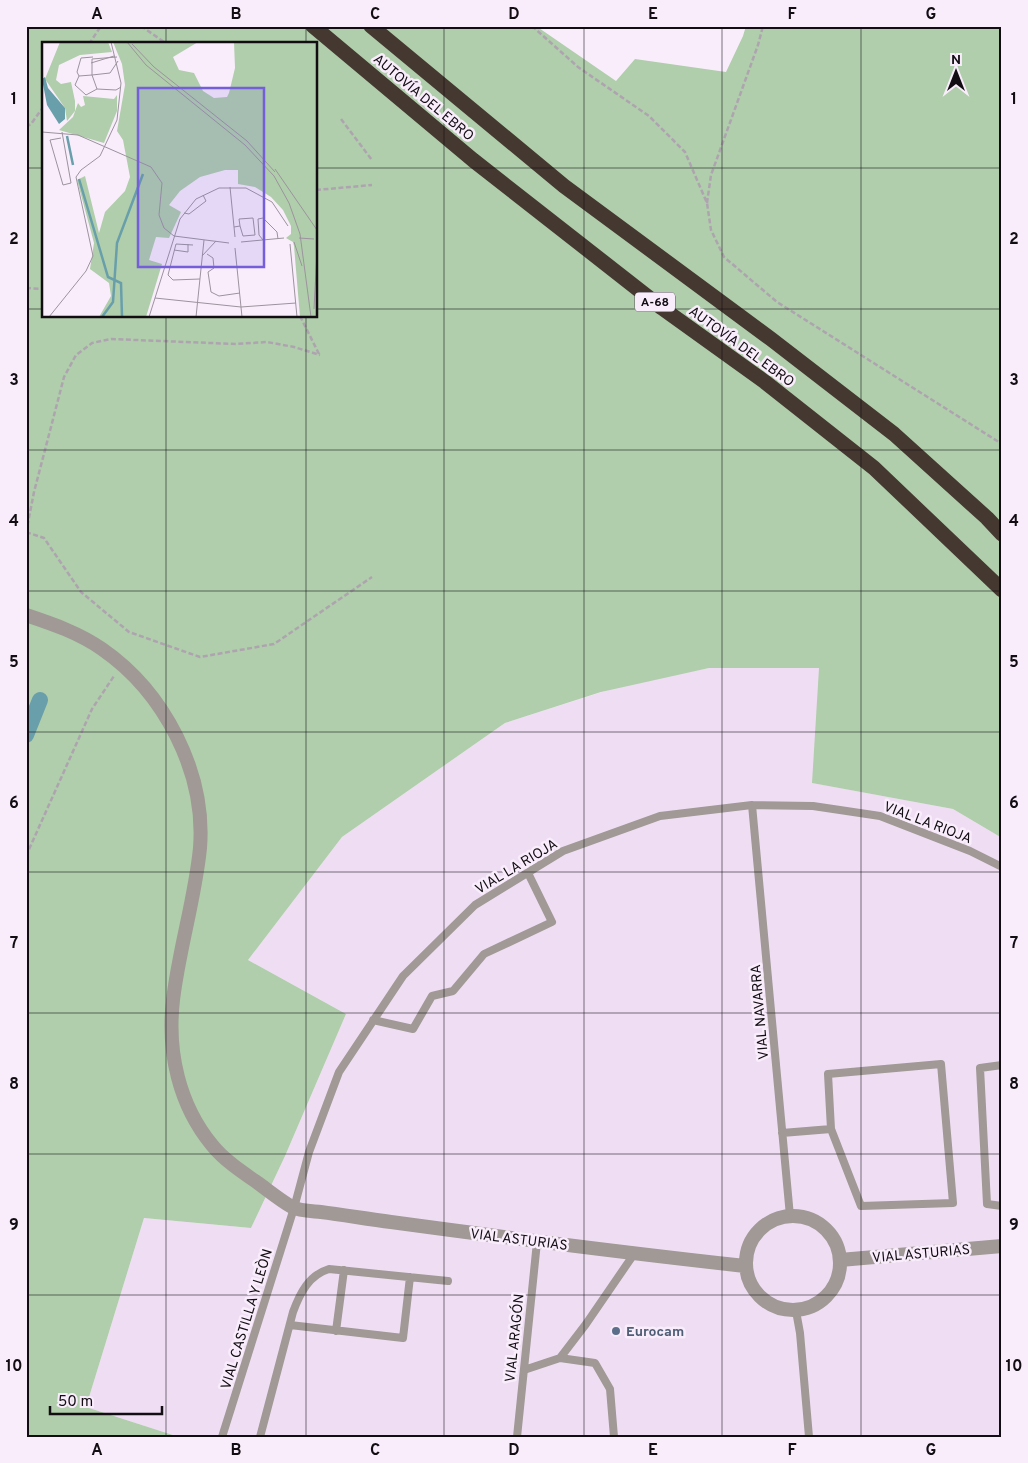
<svg xmlns="http://www.w3.org/2000/svg" width="1028" height="1463" viewBox="0 0 1028 1463" font-family="Overpass,sans-serif">
	<style>
		.built { fill: #efdef3 }
		.green { fill: #b0ceab; fill-rule: evenodd }
		.lines { fill: none; stroke-linecap: round; stroke-linejoin: round }
		.canal { stroke: #699fab; stroke-width: 16 }
		.path { stroke: #aea4b0; stroke-width: 2.5; stroke-dasharray: 5 2.5; stroke-linecap: butt }
		.service { stroke: #a09995; stroke-width: 8 }
		.tertiary { stroke: #a09995; stroke-width: 14 }
		.motorway { stroke: #453830; stroke-width: 15 }
		.grid { fill: none; stroke: #110d12; stroke-width: 1; stroke-opacity: 0.55 }
		.service-dot { fill: #5c6f8a; stroke: #f9edfc; stroke-width: 2 }
		.labels { text-anchor: middle; stroke-width: 5; stroke-linejoin: round; paint-order: stroke }
		.shield { fill: #f9edfc; stroke: #575058; stroke-width: 1 }
		.shield-label { font-size: 12px; font-weight: bold; fill: #110d12 }
		.street-label { font-size: 14px; fill: #110d12; stroke: #f9edfc }
		.service-label { font-size: 14px; font-weight: bold; fill: #4e5e75; stroke: #f9edfc; text-anchor: start }
		.inset-river { fill: none; stroke: #699fab; stroke-width: 2.5 }
		.inset-road { fill: none; stroke: #9c939e; stroke-width: 1 }
		.view { fill: #755ed9; fill-opacity: 0.15; stroke: #755ed9; stroke-width: 2.5 }
		.inset-edge { fill: none; stroke: #110d12; stroke-width: 2.5 }
		.neatline { fill: none; stroke: #110d12; stroke-width: 2 }
		.grid-label { font-size: 16px; text-anchor: middle; font-weight: bold; fill: #110d12 }
	</style>
	<rect width="100%" height="100%" fill="#f9edfc"/>
	<!-- built -->
	<path class="built" d="M 709,668 L 820,668 L 813,783 L 953,809 L 1002,838 L 1002,1437 L 179,1437 L 86,1407 L 144,1218 L 251,1228 L 285,1156 L 346,1014 L 248,960 L 342,837 L 505,723 L 627,684 Z"/>
	<!-- green -->
	<path class="green" d="M 26,26 L 536,26 L 616,81 L 635,59 L 726,72 L 743,36 L 746,26 L 1002,26 L 1002,838 L 953,809 L 812,783 L 819,668 L 709,668 L 601,692 L 505,723 L 342,837 L 248,960 L 346,1014 L 285,1156 L 251,1228 L 144,1218 L 86,1407 L 179,1437 L 26,1437 ZM 44,44 L 316,44 L 316,316 L 44,316 Z"/>
	<g class="lines">
		<!-- canal -->
		<path class="canal" d="M 26,735 L 40,700"/>
		<!-- path -->
		<path class="path" d="M 141,26 L 167,44
			M 532,26 L 578,67 L 649,116 L 685,152 L 707,203 L 711,230 L 724,257 L 777,302 L 1002,444
			M 89,44 L 101,26
			M 341,119 L 372,160
			M 26,127 L 31,124 L 44,106
			M 316,190 L 372,185
			M 707,203 L 711,175 L 758,45 L 763,26
			M 26,288 L 44,289
			M 300,316 L 319,354
			M 26,532 L 44,538 L 81,592 L 129,632 L 200,657 L 274,644 L 372,577
			M 26,533 L 34,492 L 64,377 L 76,355 L 92,343 L 111,339 L 236,344 L 267,342 L 294,347 L 320,355
			M 26,856 L 92,709 L 114,676"/>
		<!-- service -->
		<path class="service" d="M 752,805 L 790,1216
			M 373,1020 L 413,1029 L 432,996 L 453,991 L 484,954 L 552,922 L 528,873
			M 1002,1065 L 980,1068 L 987,1204 L 1002,1206
			M 782,1133 L 831,1129 L 828,1074 L 941,1064 L 953,1203 L 861,1206 L 831,1129
			M 796,1311 L 800,1333 L 809,1437
			M 290,1325 L 403,1338 L 410,1277
			M 336,1331 L 344,1270
			M 560,1358 L 595,1363 L 610,1389 L 614,1437
			M 524,1370 L 560,1358 L 586,1324 L 634,1254
			M 222,1437 L 294,1208 L 309,1152 L 339,1072 L 403,976 L 475,905 L 563,851 L 660,816 L 752,805 L 813,806 L 880,816 L 970,851 L 1002,867
			M 260,1437 L 293,1312 C 300,1293 309,1275 329,1269 L 448,1281
			M 517,1437 L 537,1242"/>
		<!-- tertiary -->
		<path class="tertiary" d="M 26,615 C 53,624 79,633 102,649 C 164,692 206,772 200,848 C 195,899 179,949 173,1000 C 167,1052 179,1105 212,1145 C 224,1160 242,1172 258,1183 C 269,1191 280,1200 292,1207 C 300,1211 312,1211 321,1212 C 344,1215 368,1219 391,1222 C 509,1238 627,1253 745,1266
			M746 1263a47 47 0 1 1 94 0a47 47 0 1 1-94 0Z
			M 840,1260 L 1002,1246"/>
		<!-- motorway -->
		<path class="motorway" d="M 313,26 L 473,160 L 662,308 L 765,382 L 874,468 L 1002,590
			M 371,26 L 564,186 L 771,339 L 894,434 L 987,518 L 1002,534"/>
	</g>
	<!-- grid -->
	<path class="grid" d="M 166,26 L 166,44M 306,26 L 306,44M 444,26 L 444,1437M 584,26 L 584,1437M 722,26 L 722,1437M 861,26 L 861,1437M 26,168 L 44,168M 316,168 L 1002,168M 26,309 L 44,309M 316,309 L 1002,309M 166,316 L 166,1437M 306,316 L 306,1437M 26,450 L 1002,450M 26,591 L 1002,591M 26,732 L 1002,732M 26,872 L 1002,872M 26,1013 L 1002,1013M 26,1154 L 1002,1154M 26,1295 L 1002,1295"/>
	<!-- markers -->
	<circle class="service-dot" cx="616" cy="1331" r="5"/>
	<g class="labels">
		<!-- shield labels -->
		<rect class="shield" x="635" y="292.5" width="40" height="19" rx="4"/>
		<g class="shield-label">
			<text x="655" y="306">A-68</text>
		</g>
		<!-- street labels -->
		<g class="street-label">
			<text transform="translate(424 97) rotate(40)" y="5">AUTOVÍA DEL EBRO</text>
			<text transform="translate(742 346) rotate(36)" y="5">AUTOVÍA DEL EBRO</text>
			<text transform="translate(928 822) rotate(21)" y="5">VIAL LA RIOJA</text>
			<text transform="translate(516 866) rotate(-31)" y="5">VIAL LA RIOJA</text>
			<text transform="translate(759 1012) rotate(-95)" y="5">VIAL NAVARRA</text>
			<text transform="translate(519 1239) rotate(7)" y="5">VIAL ASTURIAS</text>
			<text transform="translate(921 1253) rotate(-5)" y="5">VIAL ASTURIAS</text>
			<text transform="translate(246 1319) rotate(-73)" y="5">VIAL CASTILLA Y LEÒN</text>
			<text transform="translate(514 1338) rotate(-84)" y="5">VIAL ARAGÓN</text>
		</g>
		<!-- service labels -->
		<g class="service-label">
			<text x="626" y="1336">Eurocam</text>
		</g>
	</g>
	<!-- overview -->
	<g transform="translate(42 42)">
		<rect width="275" height="275" fill="#f9edfc"/>
		<path d="M 18,0 L 66,0 L 70,10 L 38,13 L 17,23 L 14,38 L 19,42 L 29,40 L 33,59 L 33,69 L 25,79 L 23,66 L 3,37 ZM 71,0 L 156,0 L 131,15 L 137,28 L 152,31 L 161,49 L 172,56 L 185,55 L 187,51 L 193,26 L 192,0 L 275,0 L 275,275 L 258,275 L 252,204 L 251,200 L 244,196 L 249,192 L 249,184 L 241,168 L 229,155 L 213,145 L 196,142 L 196,128 L 183,128 L 158,135 L 138,149 L 127,163 L 139,170 L 127,196 L 114,195 L 107,218 L 120,222 L 104,275 L 57,275 L 69,254 L 67,241 L 48,227 L 52,201 L 35,138 L 43,134 L 57,191 L 63,170 L 83,149 L 88,135 L 81,98 L 75,89 L 83,43 L 80,22 ZM 75,53 L 75,69 L 62,101 L 17,88 L 31,75 L 36,61 L 39,65 L 43,63 L 41,54 L 72,57 Z" fill="#b0ceab"/>
		<path d="M 3,35 L 6,46 L 23,66 L 23,77 L 17,82 L 5,63 L 0,37 Z" fill="#699fab"/>
		<path class="inset-river" d="M 25,94 L 31,123M 37,137 L 66,235 L 79,241 L 80,275M 60,275 L 71,260 L 75,201 L 101,132"/>
		<path class="inset-road" d="M 85,0 L 104,23 L 203,103 L 232,134 L 247,161 L 258,192 L 269,275M 90,2 L 112,25 L 205,99 L 233,130M 51,15 L 39,16 L 35,30 L 37,34 L 50,33 L 55,47M 75,15 L 50,17 L 50,33 L 68,31 L 76,19M 49,21 L 72,14M 37,34 L 33,43 L 44,53 L 55,47 L 74,48 L 79,45M 0,90 L 36,93 L 109,125 L 120,141 L 117,173 L 122,186 L 132,194 L 187,201M 19,96 L 8,98 L 21,143 L 29,141 L 20,90M 233,127 L 275,188M 188,145 L 193,195M 142,171 L 147,172 L 164,159 L 161,153M 192,185 L 198,184 L 197,177 L 211,176 L 213,193 L 201,194 L 198,184M 257,196 L 272,197M 221,198 L 217,193 L 216,177 L 221,176 L 235,190 L 236,197M 199,200 L 242,196M 252,200 L 260,224M 248,202 L 255,275M 151,203 L 134,202 L 126,233 L 131,238 L 158,237M 193,206 L 200,275M 132,208 L 146,210 L 146,202M 165,212 L 171,216 L 172,226 L 166,230 L 169,250 L 177,254 L 198,251M 160,214 L 174,199M 113,256 L 199,265 L 254,261M 272,267 L 275,210M 7,275 L 44,229 L 51,214 L 34,135 L 39,128 L 58,114 L 75,78 L 79,41 L 69,0M 107,275 L 138,177 L 154,157 L 177,146 L 204,146 L 230,160 L 246,184M 154,275 L 162,198"/>
		<path class="view" d="M 96,46 L 222,46 L 222,225 L 96,225 Z"/>
		<rect width="275" height="275" class="inset-edge"/>
	</g>
	<!-- border -->
	<rect width="1028" height="1463" fill="none" stroke="#f9edfc" stroke-width="55"/>
	<!-- north arrow -->
	<g transform="translate(956 72)" stroke="#f9edfc" stroke-width="4" paint-order="stroke">
	<path d="M0-4L9 19L0 12L-9 19Z" fill="#110d12"/>
	<text y="-8" font-size="14" font-weight="bold" text-anchor="middle" fill="#110d12">N</text>
	</g>
	<!-- scale -->
	<path d="M50 1406v8h112v-8" fill="none" stroke="#110d12" stroke-width="2.5"/>
	<text x="58" y="1406" font-size="15" fill="#110d12" stroke="#f9edfc" stroke-width="4" paint-order="stroke">50 m</text>
	<rect x="28" y="28" width="972" height="1408" class="neatline"/>
	<g class="grid-label">
		<text x="97" y="19">A</text>
		<text x="236" y="19">B</text>
		<text x="375" y="19">C</text>
		<text x="514" y="19">D</text>
		<text x="653" y="19">E</text>
		<text x="792" y="19">F</text>
		<text x="931" y="19">G</text>
		<text x="14" y="104">1</text>
		<text x="1014" y="104">1</text>
		<text x="14" y="244">2</text>
		<text x="1014" y="244">2</text>
		<text x="14" y="385">3</text>
		<text x="1014" y="385">3</text>
		<text x="14" y="526">4</text>
		<text x="1014" y="526">4</text>
		<text x="14" y="667">5</text>
		<text x="1014" y="667">5</text>
		<text x="14" y="808">6</text>
		<text x="1014" y="808">6</text>
		<text x="14" y="948">7</text>
		<text x="1014" y="948">7</text>
		<text x="14" y="1089">8</text>
		<text x="1014" y="1089">8</text>
		<text x="14" y="1230">9</text>
		<text x="1014" y="1230">9</text>
		<text x="14" y="1371">10</text>
		<text x="1014" y="1371">10</text>
		<text x="97" y="1455">A</text>
		<text x="236" y="1455">B</text>
		<text x="375" y="1455">C</text>
		<text x="514" y="1455">D</text>
		<text x="653" y="1455">E</text>
		<text x="792" y="1455">F</text>
		<text x="931" y="1455">G</text>
	</g>
</svg>
